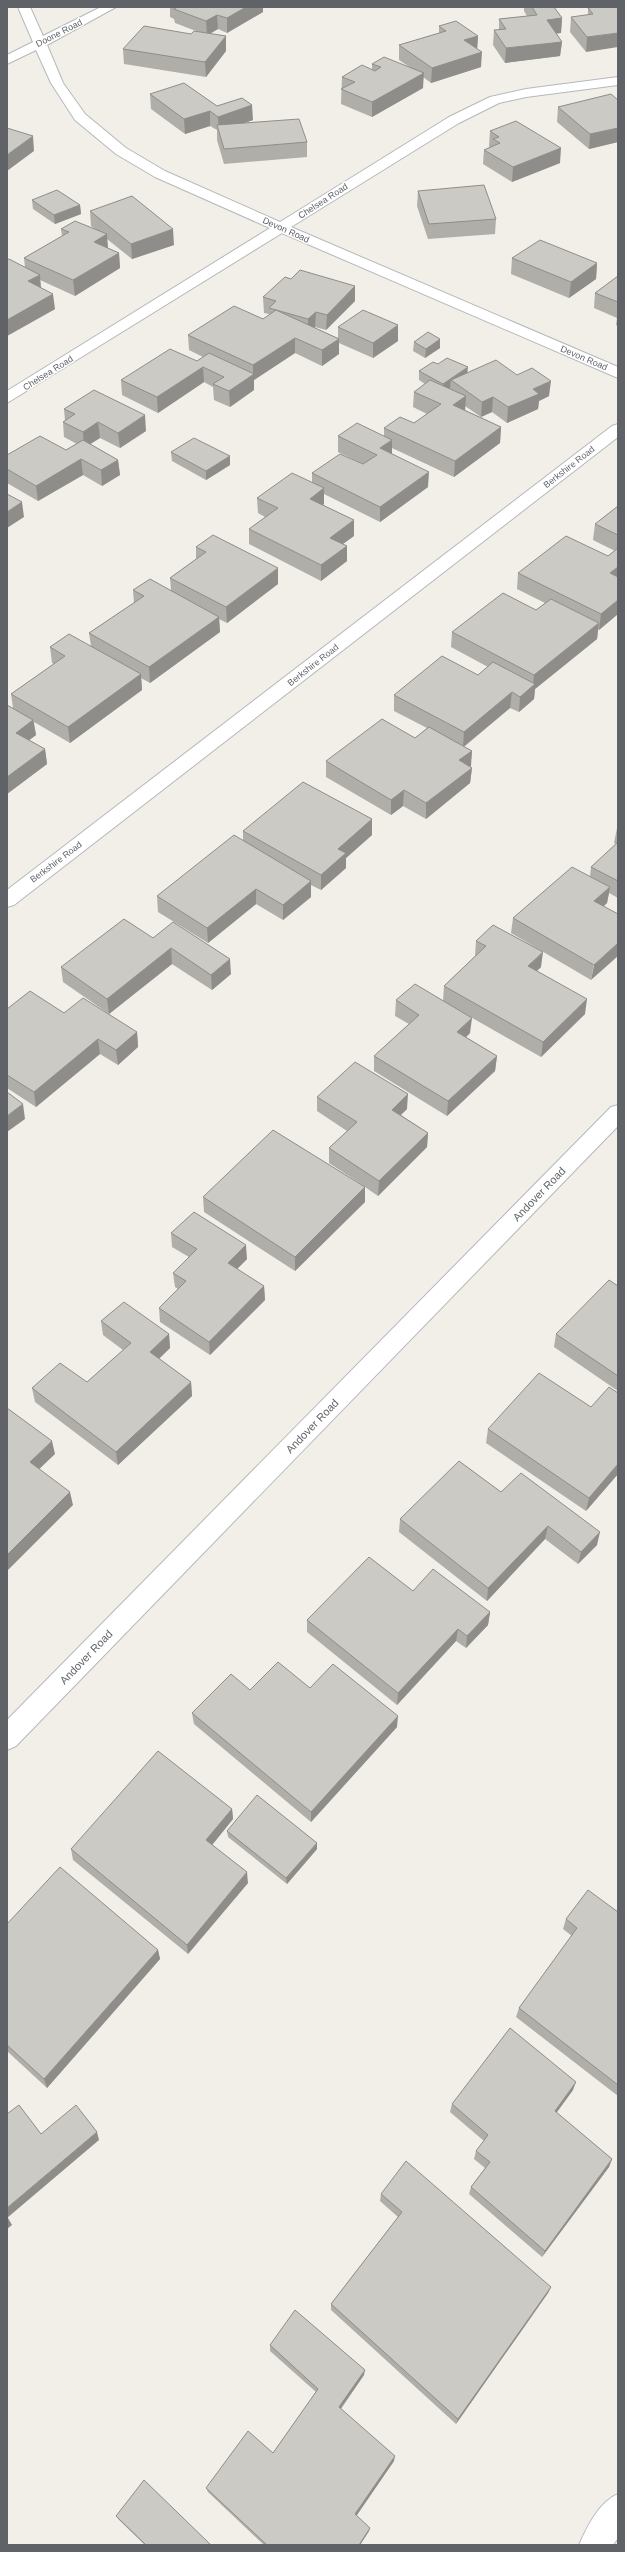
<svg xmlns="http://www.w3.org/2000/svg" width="625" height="2552" viewBox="0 0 625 2552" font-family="Helvetica,sans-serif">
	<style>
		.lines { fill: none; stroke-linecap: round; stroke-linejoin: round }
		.minor-casing { stroke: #b5b8bc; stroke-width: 2 }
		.minor { fill: #fff; fill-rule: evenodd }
		.wall { fill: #afaea9 }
		.shaded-wall { fill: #8f8d8a }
		.building { fill: #cccac5; stroke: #8f8d8a }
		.labels { text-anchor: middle; stroke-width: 3; stroke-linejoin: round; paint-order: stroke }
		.far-street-label { font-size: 9px; fill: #5f6368; stroke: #fff }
		.street-label { font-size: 11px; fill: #5f6368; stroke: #fff }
	</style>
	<rect width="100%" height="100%" fill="#f1efe8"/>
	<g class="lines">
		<!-- minor casing -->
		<g class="minor-casing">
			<path id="minor" d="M 18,7 L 30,7 L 43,36 L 101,7 L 116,7 L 47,45 L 63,83 L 85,114 L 126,148 L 165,171 L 280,222 L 449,117 L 490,97 L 526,89 L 618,77 L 618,85 L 526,97 L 499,103 L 459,123 L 291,227 L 618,367 L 618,378 L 282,233 L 7,403 L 7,391 L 270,228 L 155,177 L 116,154 L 75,120 L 51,83 L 36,50 L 7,64 L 7,55 L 33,42 Z
				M 618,424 L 618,437 L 14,905 L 7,907 L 7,890 L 612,426 Z
				M 618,1105 L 618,1126 L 16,1746 L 7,1750 L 7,1720 L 611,1107 Z
				M 618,2494 L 618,2538 L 613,2545 L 579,2545 C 587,2527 599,2502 618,2494 Z"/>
		</g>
		<!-- minor -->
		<use href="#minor" class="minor"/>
	</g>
	<!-- wall -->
	<path class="wall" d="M 170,7 L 263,7 L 263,12 L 227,33 L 218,29 L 210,34 L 226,36 L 226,51 L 206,77 L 124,64 L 123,49 L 191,34 L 196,31 L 175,23 L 174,19 L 170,17 Z
		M 524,7 L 554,7 L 562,18 L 561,33 L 556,33 L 562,42 L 560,56 L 505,63 L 493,45 L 494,30 L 499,30 L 499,19 L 527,16 L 524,11 Z
		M 596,7 L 586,52 L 570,32 L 571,17 L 588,15 L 588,8 Z
		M 439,26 L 478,36 L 477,49 L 481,67 L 431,83 L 423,77 L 423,88 L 372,117 L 341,104 L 342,77 L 372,70 L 372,64 L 411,68 L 399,60 L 399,45 L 439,33 Z
		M 150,94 L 217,106 L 253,120 L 244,123 L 307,142 L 307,157 L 224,164 L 217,140 L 217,130 L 210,126 L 185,134 L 151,109 Z
		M 618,100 L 618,142 L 589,149 L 557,122 L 558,107 Z
		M 490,131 L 560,163 L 512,182 L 483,164 L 484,150 L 490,147 L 489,146 Z
		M 418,191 L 496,219 L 495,234 L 428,239 L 417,206 Z
		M 32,200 L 80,205 L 81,214 L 55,224 L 33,209 Z
		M 90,211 L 174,245 L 132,259 L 107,239 L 108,248 L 119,253 L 120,268 L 75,296 L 40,280 L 41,288 L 55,309 L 7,336 L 7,260 L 25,267 L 24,258 L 62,236 L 61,229 L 96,230 L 91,226 Z
		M 512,258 L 597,263 L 596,279 L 569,298 L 511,274 Z
		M 618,276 L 618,326 L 616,325 L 617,318 L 594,308 L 595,293 Z
		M 263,297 L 355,301 L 326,330 L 315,327 L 315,328 L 338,338 L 338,327 L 398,341 L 373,358 L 339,343 L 339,354 L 322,366 L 295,353 L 254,380 L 254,390 L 230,407 L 214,400 L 213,387 L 204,382 L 158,413 L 122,395 L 121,380 L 197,361 L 203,357 L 189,350 L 188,335 L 263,319 L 269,315 L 269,314 L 264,313 Z
		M 414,342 L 440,348 L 425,358 L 413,351 Z
		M 438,364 L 549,396 L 539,401 L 538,409 L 507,423 L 492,412 L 481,417 L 465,406 L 465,410 L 501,427 L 500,443 L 454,477 L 392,448 L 392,454 L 428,487 L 380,522 L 324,494 L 324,504 L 323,505 L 354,520 L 354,536 L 343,544 L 347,546 L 347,561 L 321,581 L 249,544 L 249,529 L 265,517 L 258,513 L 257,498 L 312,483 L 312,473 L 363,464 L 338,452 L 338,436 L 384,436 L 384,428 L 414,423 L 427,414 L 413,407 L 414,392 L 425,384 L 419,380 L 419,371 Z
		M 64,409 L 146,431 L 120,448 L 100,438 L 90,444 L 118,460 L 120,475 L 102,486 L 83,475 L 38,501 L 7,483 L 7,455 L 66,450 L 77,444 L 64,437 L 63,422 L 65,420 Z
		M 171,452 L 230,456 L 230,465 L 206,480 L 172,461 Z
		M 618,506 L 618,614 L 599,630 L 598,629 L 597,639 L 535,689 L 534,699 L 519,712 L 510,708 L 464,747 L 472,751 L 470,767 L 472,768 L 470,783 L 426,819 L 403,806 L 391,815 L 326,777 L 326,761 L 415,738 L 427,728 L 394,711 L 394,695 L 478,675 L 488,667 L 451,647 L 452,632 L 536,610 L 545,603 L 517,589 L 518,573 L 608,556 L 615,551 L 593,540 L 595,524 Z
		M 196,547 L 278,584 L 227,623 L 219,619 L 220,632 L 150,683 L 141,678 L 142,690 L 70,743 L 34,722 L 36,735 L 29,740 L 45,749 L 47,764 L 7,794 L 7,705 L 13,708 L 11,694 L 54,664 L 52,663 L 50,647 L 91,646 L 89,633 L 134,603 L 133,590 L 171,590 L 170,578 L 196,559 Z
		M 372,819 L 372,835 L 346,858 L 346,868 L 321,890 L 311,885 L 311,897 L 283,920 L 256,904 L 208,943 L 158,912 L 157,896 L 243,841 L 243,831 Z
		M 618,826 L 618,898 L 609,893 L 607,903 L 604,906 L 591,980 L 511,933 L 513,918 L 590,877 L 591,867 L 616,844 L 614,843 L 617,828 Z
		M 153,938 L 231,974 L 212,990 L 172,964 L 109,1014 L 63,982 L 61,967 Z
		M 476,941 L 541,967 L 537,971 L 585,1014 L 541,1057 L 446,1003 L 470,1033 L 466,1037 L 497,1056 L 495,1071 L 447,1116 L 374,1071 L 374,1056 L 409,1024 L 395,1016 L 396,1000 L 443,1001 L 444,986 L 475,956 Z
		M 7,1009 L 64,1013 L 137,1032 L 138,1047 L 118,1065 L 100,1054 L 36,1107 L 7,1088 Z
		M 317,1097 L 407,1109 L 401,1115 L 428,1133 L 427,1147 L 378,1196 L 365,1187 L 365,1202 L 295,1271 L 204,1212 L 203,1197 L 364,1186 L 329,1163 L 329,1148 L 347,1131 L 317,1111 Z
		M 171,1233 L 247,1259 L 237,1269 L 264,1286 L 265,1300 L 210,1355 L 160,1322 L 159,1308 L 178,1289 L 175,1287 L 173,1273 L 189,1257 L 172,1247 Z
		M 618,1286 L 618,1391 L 554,1347 L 556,1334 Z
		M 101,1321 L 169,1334 L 170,1348 L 159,1359 L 191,1382 L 192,1396 L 118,1465 L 35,1402 L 32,1388 L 87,1382 L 123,1350 L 103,1335 Z
		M 618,1393 L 618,1474 L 586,1511 L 486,1443 L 488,1429 L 591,1407 Z
		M 501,1492 L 597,1545 L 578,1564 L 545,1539 L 487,1601 L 399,1532 L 400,1519 Z
		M 413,1591 L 490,1612 L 488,1625 L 466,1648 L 456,1641 L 397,1705 L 307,1632 L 307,1620 Z
		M 310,1688 L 397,1727 L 311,1822 L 194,1724 L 192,1713 L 250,1690 Z
		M 232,1809 L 233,1819 L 212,1845 L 248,1883 L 188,1954 L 73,1860 L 71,1849 Z
		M 227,1831 L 317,1843 L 317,1849 L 287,1884 L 228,1837 Z
		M 618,1912 L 618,2096 L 516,2017 L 519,2008 L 572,1936 L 563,1929 L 566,1919 Z
		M 7,1924 L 158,1950 L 160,1959 L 47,2088 L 7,2051 Z
		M 573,2090 L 556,2113 L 612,2159 L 609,2167 L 542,2257 L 469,2194 L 471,2187 L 485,2168 L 474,2159 L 476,2151 L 484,2141 L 450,2112 L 452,2104 Z
		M 381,2194 L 551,2287 L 548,2293 L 456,2424 L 331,2310 L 331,2304 L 398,2217 L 380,2201 Z
		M 270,2345 L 364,2375 L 341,2409 L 394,2461 L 356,2515 L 369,2531 L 360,2545 L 264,2545 L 208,2492 L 206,2488 L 273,2453 L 316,2392 L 270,2351 Z
		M 116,2516 L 211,2545 L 145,2545 L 119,2520 Z"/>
	<!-- shaded-wall -->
	<path class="shaded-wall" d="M 246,7 L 263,7 L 263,12 L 227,33 L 227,18 Z
		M 217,15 L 218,29 L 207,35 L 206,21 Z
		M 562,18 L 561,33 L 546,35 L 547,20 Z
		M 618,33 L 618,47 L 586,52 L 587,37 Z
		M 226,36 L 226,51 L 206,77 L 205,62 Z
		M 478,36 L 477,51 L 464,40 Z
		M 562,42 L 560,56 L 505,63 L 506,48 Z
		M 482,52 L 481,67 L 431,83 L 432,68 Z
		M 424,73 L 423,88 L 372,117 L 372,102 Z
		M 252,105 L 253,120 L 219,132 L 218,117 Z
		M 210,111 L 210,126 L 185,134 L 184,119 Z
		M 618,128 L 618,142 L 589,149 L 590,134 Z
		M 33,136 L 34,151 L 7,171 L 7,155 Z
		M 561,148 L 560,163 L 512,182 L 513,167 Z
		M 80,205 L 81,214 L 55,224 L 54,215 Z
		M 173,229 L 174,245 L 132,259 L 131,244 Z
		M 107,234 L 108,250 L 94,242 Z
		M 119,253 L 120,268 L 75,296 L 73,280 Z
		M 597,263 L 596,279 L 569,298 L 571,282 Z
		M 40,275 L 41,290 L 28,281 Z
		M 355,286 L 355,301 L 326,330 L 327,315 Z
		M 53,294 L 55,309 L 7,336 L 7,320 Z
		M 316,312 L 315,327 L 308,334 L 308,319 Z
		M 398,325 L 398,341 L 373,358 L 373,343 Z
		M 295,338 L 295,353 L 254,380 L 254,390 L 230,407 L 229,391 L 253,375 L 253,365 Z
		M 339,339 L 339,354 L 322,366 L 322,350 Z
		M 440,339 L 440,348 L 425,358 L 426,349 Z
		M 203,367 L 204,382 L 158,413 L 157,397 Z
		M 468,367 L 467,376 L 451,380 L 450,388 L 443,393 L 443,384 Z
		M 551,381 L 549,396 L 539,401 L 538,409 L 507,423 L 508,407 L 533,389 Z
		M 466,396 L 465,412 L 453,405 Z
		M 493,397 L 492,412 L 481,417 L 482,402 Z
		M 145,415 L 146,431 L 120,448 L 118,433 Z
		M 98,422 L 100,438 L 84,448 L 83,432 Z
		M 501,427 L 500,443 L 454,477 L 455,461 Z
		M 392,440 L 392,456 L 380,448 Z
		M 230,456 L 230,465 L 206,480 L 206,471 Z
		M 81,459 L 83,475 L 38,501 L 36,486 Z
		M 118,460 L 120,475 L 102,486 L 101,470 Z
		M 429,472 L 428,487 L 380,522 L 380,507 Z
		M 324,488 L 324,504 L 310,514 L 310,499 Z
		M 22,502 L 24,517 L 7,528 L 7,512 Z
		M 354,520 L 354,536 L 330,553 L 330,538 Z
		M 347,546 L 347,561 L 321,581 L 321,565 Z
		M 618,567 L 618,580 L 610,573 Z
		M 278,568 L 278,584 L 227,623 L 226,607 Z
		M 618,600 L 618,614 L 599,630 L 601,614 Z
		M 219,617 L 220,632 L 150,683 L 149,667 Z
		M 599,623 L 597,639 L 535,689 L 534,699 L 519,712 L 520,697 L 533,685 L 534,675 Z
		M 141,674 L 142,690 L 70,743 L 68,727 Z
		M 512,692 L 510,708 L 463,747 L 464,732 Z
		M 33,720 L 36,735 L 19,748 L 16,733 Z
		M 45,749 L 47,764 L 7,794 L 7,777 Z
		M 472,751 L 471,766 L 458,776 L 459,760 Z
		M 472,768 L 470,783 L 426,819 L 426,803 Z
		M 404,790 L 403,806 L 391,815 L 391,800 Z
		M 372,819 L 372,835 L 346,858 L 346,868 L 321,890 L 321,875 L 338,849 Z
		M 311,881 L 311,897 L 283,920 L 283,905 Z
		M 610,887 L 607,903 L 592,916 L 594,901 Z
		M 256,889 L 256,904 L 208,943 L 207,928 Z
		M 618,943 L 618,956 L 591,980 L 594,965 Z
		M 171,948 L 172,964 L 109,1014 L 107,999 Z
		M 543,952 L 541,967 L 526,981 L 528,966 Z
		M 230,959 L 231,974 L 212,990 L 211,975 Z
		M 587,999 L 585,1014 L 541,1057 L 543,1042 Z
		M 472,1018 L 470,1033 L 456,1047 L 457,1032 Z
		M 137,1032 L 138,1047 L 118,1065 L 116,1050 Z
		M 98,1039 L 100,1054 L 36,1107 L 34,1092 Z
		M 497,1056 L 495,1071 L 447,1116 L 448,1101 Z
		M 408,1094 L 407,1109 L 391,1124 L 392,1110 Z
		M 23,1104 L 25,1119 L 7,1132 L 7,1116 Z
		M 428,1133 L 427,1147 L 378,1196 L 379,1181 Z
		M 365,1187 L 365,1202 L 295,1271 L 295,1257 Z
		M 246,1245 L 247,1259 L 229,1277 L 228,1263 Z
		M 264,1286 L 265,1300 L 210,1355 L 209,1342 Z
		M 169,1334 L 170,1348 L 151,1366 L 150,1352 Z
		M 191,1382 L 192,1396 L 118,1465 L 116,1452 Z
		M 52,1441 L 55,1454 L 33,1475 L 30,1462 Z
		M 618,1464 L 618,1474 L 586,1511 L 589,1498 Z
		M 70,1492 L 73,1505 L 7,1571 L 7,1555 Z
		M 548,1526 L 545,1539 L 487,1601 L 488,1588 Z
		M 600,1532 L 597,1545 L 578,1564 L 581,1552 Z
		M 490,1612 L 488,1625 L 466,1648 L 467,1636 Z
		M 458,1629 L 456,1641 L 397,1705 L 398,1693 Z
		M 398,1716 L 397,1727 L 311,1822 L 311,1812 Z
		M 232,1809 L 233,1819 L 208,1850 L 206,1840 Z
		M 317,1843 L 317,1849 L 287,1884 L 286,1878 Z
		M 247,1872 L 248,1883 L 188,1954 L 187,1945 Z
		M 158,1950 L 160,1959 L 47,2088 L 44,2079 Z
		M 576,2082 L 573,2090 L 552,2119 L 555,2111 Z
		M 97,2132 L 99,2140 L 7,2218 L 7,2208 Z
		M 612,2159 L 609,2167 L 542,2257 L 545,2251 Z
		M 8,2218 L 12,2225 L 7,2229 L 7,2219 Z
		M 551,2287 L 548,2293 L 456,2424 L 458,2419 Z
		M 365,2370 L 364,2375 L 338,2412 L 339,2407 Z
		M 395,2456 L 394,2461 L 355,2518 L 355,2514 Z
		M 370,2528 L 369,2531 L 360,2545 L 359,2545 Z"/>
	<!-- building -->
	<path class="building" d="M 177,7 L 246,7 L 227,18 L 217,15 L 206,21 L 174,9 Z
		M 532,7 L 554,7 L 562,18 L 547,20 L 562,42 L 506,48 L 494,30 L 506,29 L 499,19 L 537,15 Z
		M 596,7 L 618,7 L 618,33 L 587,37 L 571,17 L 593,14 L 588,8 Z
		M 456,21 L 478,36 L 464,40 L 482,52 L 432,68 L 399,45 L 446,31 L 439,26 Z
		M 144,26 L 191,34 L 194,31 L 226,36 L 205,62 L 123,49 Z
		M 384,57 L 424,73 L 372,102 L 341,89 L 355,82 L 342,77 L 362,65 L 375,71 L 381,67 L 372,64 Z
		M 184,83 L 217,106 L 242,98 L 252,105 L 218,117 L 210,111 L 184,119 L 150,94 Z
		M 611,94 L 618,100 L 618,128 L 590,134 L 558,107 Z
		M 299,119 L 307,142 L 224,149 L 217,125 Z
		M 516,121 L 561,148 L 513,167 L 484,150 L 500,143 L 493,139 L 499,137 L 490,131 Z
		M 7,128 L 33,136 L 7,155 Z
		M 484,185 L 496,219 L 429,224 L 418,191 Z
		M 57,190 L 80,205 L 54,215 L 32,200 Z
		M 132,196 L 173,229 L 131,244 L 90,211 Z
		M 75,221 L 107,234 L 94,242 L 119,253 L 73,280 L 24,258 L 69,232 L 61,229 Z
		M 540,240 L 597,263 L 571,282 L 512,258 Z
		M 9,259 L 40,275 L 28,281 L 53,294 L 7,320 L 7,260 Z
		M 300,270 L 355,286 L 327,315 L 316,312 L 308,319 L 269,308 L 276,301 L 263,297 L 285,277 L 291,279 Z
		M 618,276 L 618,302 L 595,293 Z
		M 234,306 L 263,319 L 276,310 L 339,339 L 322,350 L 295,338 L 253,365 L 188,335 Z
		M 363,310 L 398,325 L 373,343 L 338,327 Z
		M 428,332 L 440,339 L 426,349 L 414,342 Z
		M 170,349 L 197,361 L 209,353 L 254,374 L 229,391 L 213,384 L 224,377 L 203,367 L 157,397 L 121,380 Z
		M 447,358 L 468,367 L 443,384 L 419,371 L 433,362 L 438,364 Z
		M 496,360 L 517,375 L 532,368 L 551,381 L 533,389 L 539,394 L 508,407 L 493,397 L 482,402 L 451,380 Z
		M 430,380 L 466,396 L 453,405 L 501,427 L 455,461 L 384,428 L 400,417 L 414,423 L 441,404 L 414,392 Z
		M 94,390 L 145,415 L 118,433 L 98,422 L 83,432 L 63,422 L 75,414 L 64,409 Z
		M 357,423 L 392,440 L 380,448 L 429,472 L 380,507 L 312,473 L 340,454 L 363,464 L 377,455 L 338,436 Z
		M 40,436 L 66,450 L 83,440 L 118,460 L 101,470 L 81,459 L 36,486 L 7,469 L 7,455 Z
		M 194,438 L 230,456 L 206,471 L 171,452 Z
		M 292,473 L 324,488 L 310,499 L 354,520 L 330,538 L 347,546 L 321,565 L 249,529 L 278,508 L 257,498 Z
		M 7,494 L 22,502 L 7,512 Z
		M 618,506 L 618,535 L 595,524 Z
		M 213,535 L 278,568 L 226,607 L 170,578 L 206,552 L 196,547 Z
		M 566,536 L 608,556 L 618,548 L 618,567 L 610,573 L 618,577 L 618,600 L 601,614 L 518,573 Z
		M 150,579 L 219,617 L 149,667 L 89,633 L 144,596 L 133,590 Z
		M 503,593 L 536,610 L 551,599 L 599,623 L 534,675 L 452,632 Z
		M 69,634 L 141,674 L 68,727 L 11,694 L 65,656 L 50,647 Z
		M 442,656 L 478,675 L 493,662 L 535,684 L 520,697 L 512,692 L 464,732 L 394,695 Z
		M 7,705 L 33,720 L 16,733 L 45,749 L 7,777 Z
		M 382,719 L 415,738 L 429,727 L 472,751 L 459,760 L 472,768 L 426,803 L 404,790 L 391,800 L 326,761 Z
		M 303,782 L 372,819 L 338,849 L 346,853 L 321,875 L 243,831 Z
		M 234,835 L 311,881 L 283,905 L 256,889 L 207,928 L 157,896 Z
		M 618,842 L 618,881 L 591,867 Z
		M 572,867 L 610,887 L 594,901 L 618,914 L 618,943 L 594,965 L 513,918 Z
		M 124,919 L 153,938 L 173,922 L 230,959 L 211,975 L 171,948 L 107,999 L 61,967 Z
		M 493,925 L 543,952 L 528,966 L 587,999 L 543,1042 L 444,986 L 486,946 L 476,941 Z
		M 415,984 L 472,1018 L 457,1032 L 497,1056 L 448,1101 L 374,1056 L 419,1015 L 396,1000 Z
		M 30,991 L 64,1013 L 83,998 L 137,1032 L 116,1050 L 98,1039 L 34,1092 L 7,1075 L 7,1009 Z
		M 355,1062 L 408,1094 L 392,1110 L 428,1133 L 379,1181 L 329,1148 L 357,1122 L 317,1097 Z
		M 7,1092 L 23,1104 L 7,1116 Z
		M 273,1130 L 365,1187 L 295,1257 L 203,1197 Z
		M 194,1212 L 246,1245 L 228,1263 L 264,1286 L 209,1342 L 159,1308 L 186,1281 L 173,1273 L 197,1249 L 171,1233 Z
		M 609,1280 L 618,1286 L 618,1376 L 556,1334 Z
		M 124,1302 L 169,1334 L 150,1352 L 191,1382 L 116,1452 L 32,1388 L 60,1363 L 87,1382 L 131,1343 L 101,1321 Z
		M 539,1373 L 591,1407 L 609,1387 L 618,1393 L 618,1464 L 589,1498 L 488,1429 Z
		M 7,1408 L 52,1441 L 30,1462 L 70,1492 L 7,1555 Z
		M 459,1461 L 501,1492 L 521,1473 L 600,1532 L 581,1552 L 548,1526 L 488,1588 L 400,1519 Z
		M 369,1557 L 413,1591 L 433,1569 L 490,1612 L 467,1636 L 458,1629 L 398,1693 L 307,1620 Z
		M 278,1662 L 310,1688 L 333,1664 L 398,1716 L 311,1812 L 192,1713 L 231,1674 L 250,1690 Z
		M 158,1751 L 232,1809 L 206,1840 L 247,1872 L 187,1945 L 71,1849 Z
		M 257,1795 L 317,1843 L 286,1878 L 227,1831 Z
		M 60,1867 L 158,1950 L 44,2079 L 7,2045 L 7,1924 Z
		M 588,1890 L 618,1912 L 618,2085 L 519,2008 L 577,1928 L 566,1919 Z
		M 510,2028 L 576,2082 L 555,2111 L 612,2159 L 545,2251 L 471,2187 L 490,2162 L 476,2151 L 488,2135 L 452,2104 Z
		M 19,2105 L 41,2134 L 76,2105 L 97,2132 L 7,2208 L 7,2114 Z
		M 406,2161 L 551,2287 L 458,2419 L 331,2304 L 402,2212 L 381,2194 Z
		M 295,2310 L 365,2370 L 339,2407 L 395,2456 L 355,2514 L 370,2528 L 359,2545 L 267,2545 L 206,2488 L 248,2431 L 273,2453 L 318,2389 L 270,2345 Z
		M 144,2480 L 211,2545 L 146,2545 L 116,2516 Z"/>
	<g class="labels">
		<!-- far-street labels -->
		<g class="far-street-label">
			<text transform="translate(59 33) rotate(-27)" y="3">Doone Road</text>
			<text transform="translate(323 201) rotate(-33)" y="3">Chelsea Road</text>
			<text transform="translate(286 230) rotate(24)" y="3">Devon Road</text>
			<text transform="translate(584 358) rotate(23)" y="3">Devon Road</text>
			<text transform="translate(48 373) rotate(-32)" y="3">Chelsea Road</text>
			<text transform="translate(569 467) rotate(-38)" y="3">Berkshire Road</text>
			<text transform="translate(313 665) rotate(-38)" y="3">Berkshire Road</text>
			<text transform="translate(56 862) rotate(-37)" y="3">Berkshire Road</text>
		</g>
		<!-- street labels -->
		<g class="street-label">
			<text transform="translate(539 1194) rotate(-46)" y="4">Andover Road</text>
			<text transform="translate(312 1426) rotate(-46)" y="4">Andover Road</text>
			<text transform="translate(86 1657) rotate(-46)" y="4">Andover Road</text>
		</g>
	</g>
	<!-- border -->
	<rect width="625" height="2552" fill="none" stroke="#5f6368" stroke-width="16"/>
</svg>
